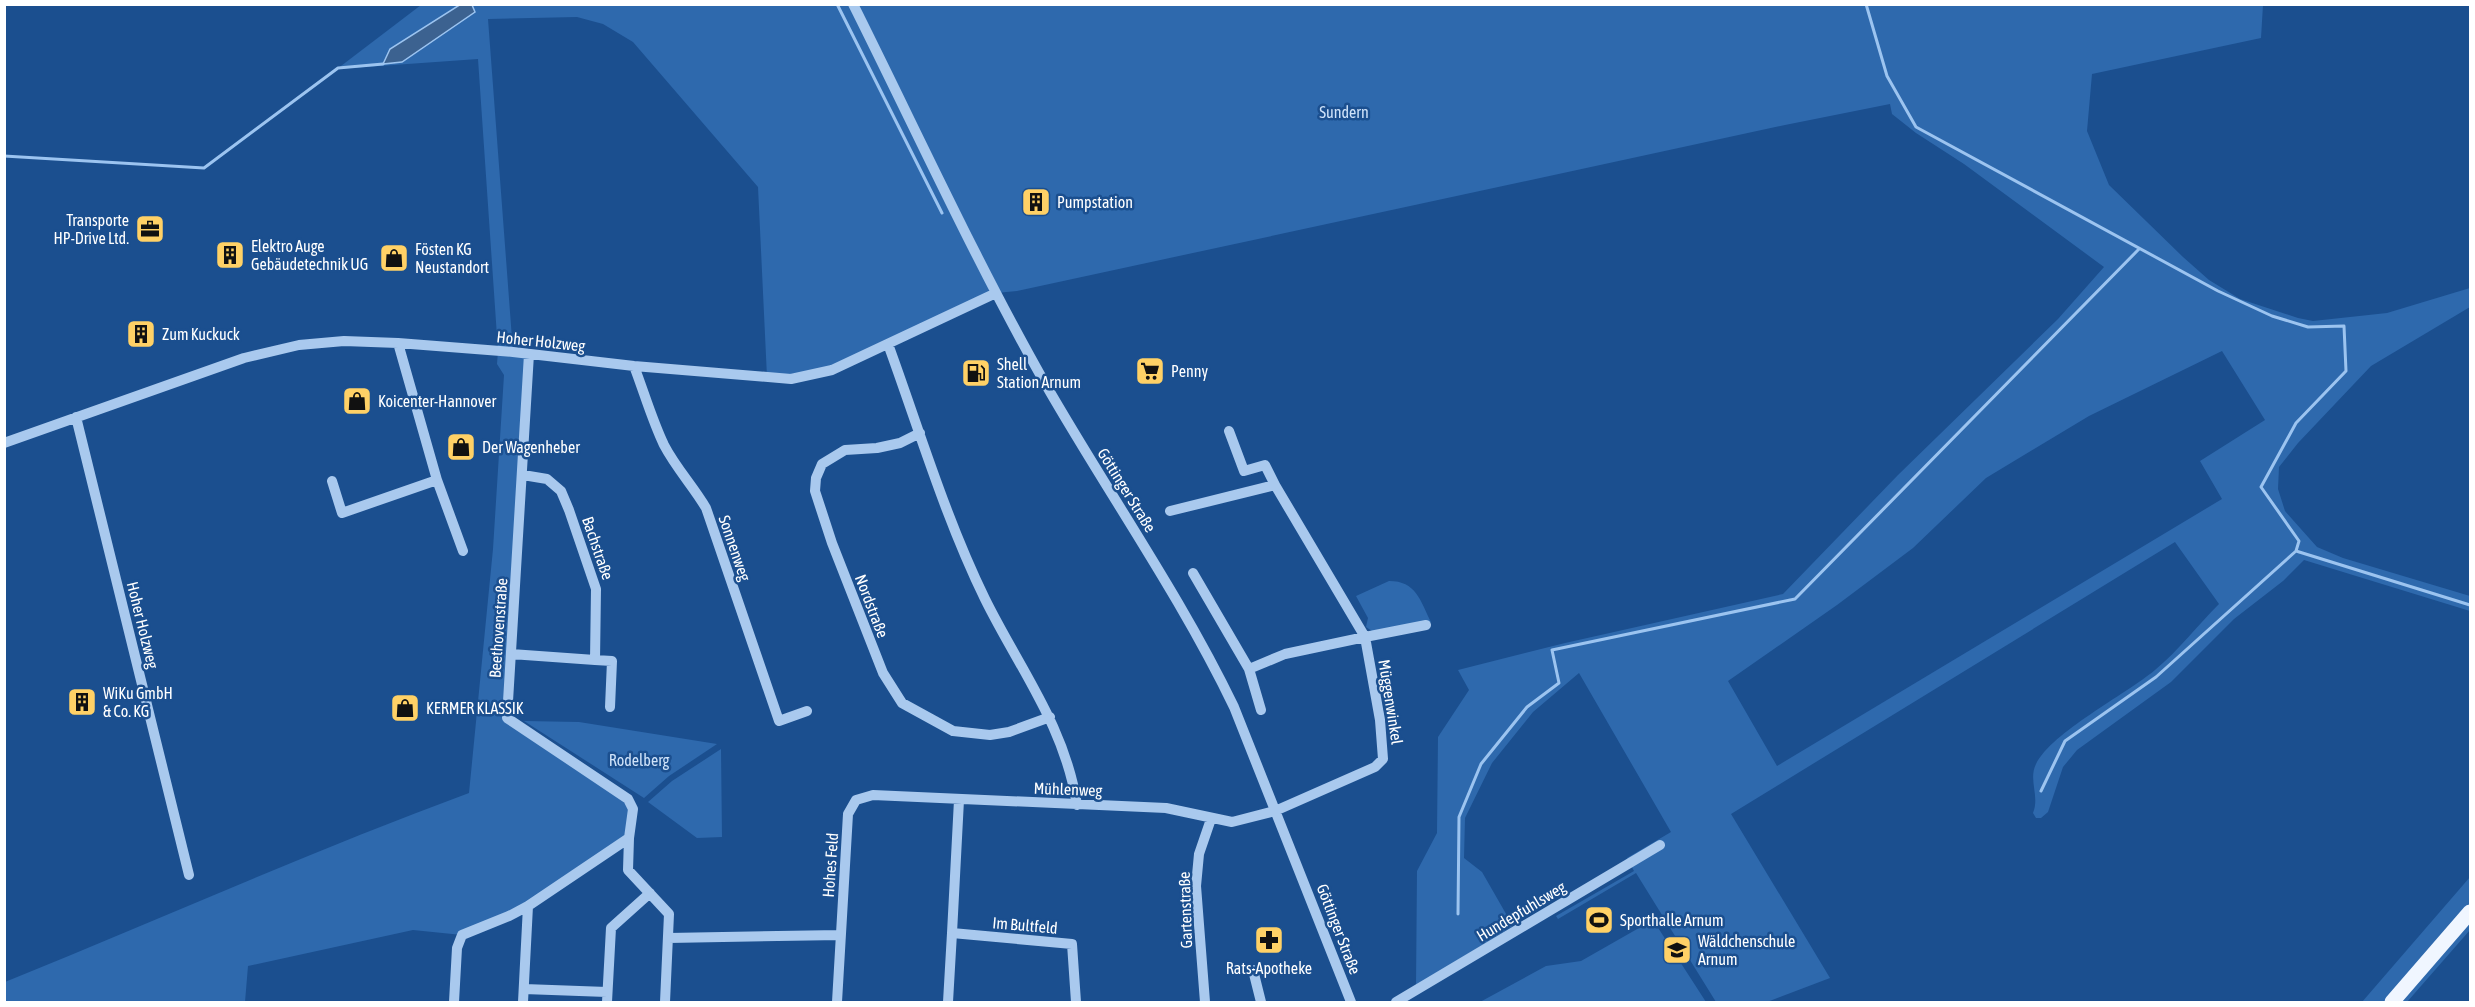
<svg xmlns="http://www.w3.org/2000/svg" width="2475" height="1007" viewBox="0 0 2475 1007" font-family="'Asap Condensed',sans-serif">
	<style>
		.green { fill: #2e69ad; fill-rule: evenodd }
		.water { fill: #3c6290; stroke: #9cc4f0; stroke-width: 1.5 }
		.lines { fill: none; stroke-linecap: round; stroke-linejoin: round }
		.stream { stroke: #9cc4f0; stroke-width: 3 }
		.minor { stroke: #a9c9ee; stroke-width: 10 }
		.major { stroke: #f0f6ff; stroke-width: 15 }
		.labels { text-anchor: middle; stroke-width: 5; stroke-linejoin: round; paint-order: stroke }
		.park-label { font-size: 16px; fill: #cfe3fa; stroke: #1b4f8f }
		.poi-label { font-size: 16px; fill: #fff; stroke: #1b4f8f; text-anchor: start }
		.street-label { font-size: 16px; fill: #fff; stroke: #1b4f8f }
	</style>
	<rect width="100%" height="100%" fill="#1b4f8f"/>
	<!-- green -->
	<path class="green" d="M 421,5 L 2263,5 L 2261,38 L 2092,74 L 2087,131 L 2109,185 L 2183,257 L 2209,280 L 2240,299 L 2298,318 L 2313,321 L 2387,313 L 2470,288 L 2470,307 L 2371,366 L 2298,443 L 2279,467 L 2278,489 L 2285,511 L 2317,547 L 2343,558 L 2470,596 L 2470,611 L 2304,560 L 2283,581 L 2234,619 L 2171,682 L 2077,750 L 2063,767 L 2048,812 L 2041,818 L 2036,818 L 2033,813 C 2040,796 2028,780 2036,764 C 2052,732 2125,695 2155,670 C 2178,651 2198,625 2219,604 L 2175,542 L 1731,814 L 1830,978 L 1767,1002 L 1716,1002 L 1636,873 L 1558,919 L 1556,916 L 1634,871 L 1627,858 L 1671,832 L 1579,673 L 1533,712 L 1492,763 L 1465,818 L 1464,858 L 1482,872 L 1513,926 L 1416,986 L 1417,871 L 1437,833 L 1438,737 L 1469,690 L 1458,670 L 1565,643 L 1783,594 L 1898,475 L 2058,319 L 2104,267 L 1964,164 L 1916,133 L 1892,114 L 1890,104 L 1785,125 L 1017,291 L 996,293 L 832,370 L 767,377 L 758,187 L 633,42 L 603,24 L 577,17 L 488,19 L 513,352 L 529,354 L 507,718 L 628,799 L 629,838 L 528,906 L 462,935 L 413,930 L 248,966 L 245,1002 L 5,1002 L 5,982 C 160,919 312,851 469,793 L 493,549 L 504,375 L 497,364 L 498,351 L 478,59 L 337,69 ZM 2222,351 L 2265,420 L 2200,461 L 2222,499 L 1777,766 L 1728,681 L 1837,605 L 1913,548 L 1986,478 L 2089,416 Z
		M 1389,581 C 1416,581 1420,600 1431,622 L 1375,633 L 1366,627 L 1368,618 L 1356,596 Z
		M 524,721 L 579,722 L 717,744 L 669,776 L 644,798 Z
		M 721,749 L 722,837 L 697,838 L 648,802 L 672,781 Z
		M 2470,877 L 2470,930 L 2407,1002 L 2362,1002 Z
		M 1653,920 L 1706,1002 L 1480,1002 L 1546,966 L 1581,961 Z"/>
	<!-- water -->
	<path class="water" d="M 461,4 L 472,5 L 475,12 L 402,62 L 383,64 L 390,49 Z"/>
	<g class="lines">
		<!-- stream -->
		<path class="stream" d="M 837,4 L 942,213
			M 1866,4 L 1887,76 L 1916,127 L 2218,291 L 2272,316 L 2308,327 L 2344,326 L 2346,371 L 2296,423 L 2261,487 L 2299,541 L 2296,551 L 2156,677 L 2065,741 L 2041,791
			M 4,156 L 204,168 L 338,68 L 383,64
			M 2296,551 L 2470,605
			M 1458,914 L 1459,817 L 1481,764 L 1527,707 L 1559,683 L 1552,650 L 1795,599 L 2139,249"/>
		<!-- minor -->
		<path class="minor" d="M 853,4 C 917,132 976,262 1046,385 C 1108,493 1180,595 1234,707 L 1351,1002
			M 398,343 L 437,480 L 463,551
			M 888,344 C 919,429 945,517 985,599 C 1019,668 1065,726 1077,805
			M 529,354 L 507,718 L 628,799 L 633,809 L 629,838 L 628,870 L 669,914 L 665,1002
			M 634,366 C 644,392 652,420 664,445 C 676,468 693,486 706,508 L 779,721 L 807,711
			M 76,417 L 189,875
			M 1229,431 L 1244,471 L 1265,465 L 1275,485
			M 920,433 L 900,443 L 877,448 L 845,450 L 822,464 L 816,478 L 815,491 L 832,543 L 883,673 L 902,703 L 953,731 L 990,735 L 1009,732 L 1050,717
			M 4,443 L 244,358 L 299,345 L 344,341 L 398,343 L 513,352 L 634,366 L 791,379 L 832,370 L 996,293
			M 332,481 L 342,513 L 437,480
			M 1170,511 L 1275,485 L 1365,637 L 1426,625
			M 511,654 L 595,660 L 596,589 L 569,510 L 561,491 L 547,479 L 523,475
			M 595,660 L 612,661 L 610,707
			M 1249,669 L 1261,710
			M 959,800 L 952,933 L 1072,944 L 1076,1002
			M 668,938 L 840,935
			M 1253,970 L 1261,1002
			M 524,989 L 607,992
			M 454,1002 L 457,948 L 462,935 L 509,916 L 528,906 L 629,838
			M 523,1002 L 528,906
			M 607,1002 L 611,928 L 650,893
			M 837,1002 L 848,814 L 856,800 L 873,795 L 1166,808 L 1232,822 L 1275,811 L 1375,767 L 1383,759 L 1380,720 L 1365,637 L 1285,654 L 1249,669 L 1193,573
			M 948,1002 L 952,933
			M 1205,1002 L 1196,886 L 1199,854 L 1211,819
			M 1396,1002 L 1660,845"/>
		<!-- major -->
		<path class="major" d="M 2392,1002 L 2470,912"/>
	</g>
	<!-- icons -->
	<defs>
		<g id="building-square" transform="scale(1.5)"><rect x="-9" y="-9" width="18" height="18" rx="4" fill="#ffd166" stroke="#1b4f8f"/><path d="M-4-6H4V6H1V3H-1V6H-4ZM-2.5-4.3h1.7v1.8h-1.7ZM.8-4.3h1.7v1.8H.8ZM-2.5-1h1.7V.8h-1.7ZM.8-1h1.7V.8H.8Z" fill="#111"/></g>
		<g id="office-square" transform="scale(1.5)"><rect x="-9" y="-9" width="18" height="18" rx="4" fill="#ffd166" stroke="#1b4f8f"/><path d="M-6-3h4V-5.5h4V-3h4V5H-6ZM-1-4.5V-3h2v-1.5ZM-6 0V1H6V0Z" fill="#111"/></g>
		<g id="shop-square" transform="scale(1.5)"><rect x="-9" y="-9" width="18" height="18" rx="4" fill="#ffd166" stroke="#1b4f8f"/><path d="M-5-2.5h2.3a2.7 3.5 0 0 1 5.4 0H5L5.5 6h-11ZM-1.5-2.5h3a1.5 2.3 0 0 0-3 0Z" fill="#111"/></g>
		<g id="supermarket-square" transform="scale(1.5)"><rect x="-9" y="-9" width="18" height="18" rx="4" fill="#ffd166" stroke="#1b4f8f"/><path d="M-6-5.5h2.5l.6 2H6L4.5 2H-2.5L-4.4-4H-6ZM-1.5 3.2a1.3 1.3 0 1 0 .1 0ZM3 3.2a1.3 1.3 0 1 0 .1 0Z" fill="#111"/></g>
		<g id="fuel-square" transform="scale(1.5)"><rect x="-9" y="-9" width="18" height="18" rx="4" fill="#ffd166" stroke="#1b4f8f"/><path d="M-5.5-6h7V0h2V4h1.3V-2.5L3-4.5l.8-.8L6-3V5H2.5V1h-1V6h-7ZM-4.2-4.7v3.2H.2V-4.7Z" fill="#111"/></g>
		<g id="stadium-square" transform="scale(1.5)"><rect x="-9" y="-9" width="18" height="18" rx="4" fill="#ffd166" stroke="#1b4f8f"/><path d="M0-5a6.5 5 0 1 0 0 10a6.5 5 0 1 0 0-10ZM-3.5-1.8h7v3.6h-7Z" fill="#111"/></g>
		<g id="pharmacy-square" transform="scale(1.5)"><rect x="-9" y="-9" width="18" height="18" rx="4" fill="#ffd166" stroke="#1b4f8f"/><path d="M-2-6h4v4h4v4h-4v4h-4v-4h-4v-4h4Z" fill="#111"/></g>
		<g id="school-square" transform="scale(1.5)"><rect x="-9" y="-9" width="18" height="18" rx="4" fill="#ffd166" stroke="#1b4f8f"/><path d="M0-5L7-2L0 1L-7-2ZM-4 1L0 2.5L4 1V4Q0 6-4 4Z" fill="#111"/></g>
	</defs>
	<g fill-rule="evenodd">
		<use href="#building-square" x="1036" y="202"/>
		<use href="#office-square" x="150" y="229"/>
		<use href="#building-square" x="230" y="255"/>
		<use href="#shop-square" x="394" y="258"/>
		<use href="#building-square" x="141" y="334"/>
		<use href="#supermarket-square" x="1150" y="371"/>
		<use href="#fuel-square" x="976" y="373"/>
		<use href="#shop-square" x="357" y="401"/>
		<use href="#shop-square" x="461" y="447"/>
		<use href="#building-square" x="82" y="702"/>
		<use href="#shop-square" x="405" y="708"/>
		<use href="#stadium-square" x="1599" y="920"/>
		<use href="#pharmacy-square" x="1269" y="940"/>
		<use href="#school-square" x="1677" y="950"/>
	</g>
	<g class="labels">
		<!-- park labels -->
		<g class="park-label">
			<text x="1344" y="118">Sundern</text>
			<text x="639" y="766">Rodelberg</text>
		</g>
		<!-- poi labels -->
		<g class="poi-label">
			<text x="1057" y="208">Pumpstation</text>
			<text x="129" y="226" text-anchor="end">Transporte<tspan x="129" dy="18">HP-Drive Ltd.</tspan></text>
			<text x="251" y="252">Elektro Auge<tspan x="251" dy="18">Gebäudetechnik UG</tspan></text>
			<text x="415" y="255">Fösten KG<tspan x="415" dy="18">Neustandort</tspan></text>
			<text x="162" y="340">Zum Kuckuck</text>
			<text x="997" y="370">Shell<tspan x="997" dy="18">Station Arnum</tspan></text>
			<text x="1171" y="377">Penny</text>
			<text x="378" y="407">Koicenter-Hannover</text>
			<text x="482" y="453">Der Wagenheber</text>
			<text x="103" y="699">WiKu GmbH<tspan x="103" dy="18">&amp; Co. KG</tspan></text>
			<text x="426" y="714">KERMER KLASSIK</text>
			<text x="1620" y="926">Sporthalle Arnum</text>
			<text x="1698" y="947">Wäldchenschule<tspan x="1698" dy="18">Arnum</tspan></text>
			<text x="1269" y="974" text-anchor="middle">Rats-Apotheke</text>
		</g>
		<!-- street labels -->
		<g class="street-label">
			<text transform="translate(541 341) rotate(6)" y="6">Hoher Holzweg</text>
			<text transform="translate(1127 490) rotate(58)" y="6">Göttinger Straße</text>
			<text transform="translate(598 548) rotate(71)" y="6">Bachstraße</text>
			<text transform="translate(735 548) rotate(71)" y="6">Sonnenweg</text>
			<text transform="translate(872 606) rotate(69)" y="6">Nordstraße</text>
			<text transform="translate(143 625) rotate(76)" y="6">Hoher Holzweg</text>
			<text transform="translate(498 628) rotate(-86)" y="6">Beethovenstraße</text>
			<text transform="translate(1391 702) rotate(81)" y="6">Müggenwinkel</text>
			<text transform="translate(1068 789) rotate(2)" y="6">Mühlenweg</text>
			<text transform="translate(830 865) rotate(-86)" y="6">Hohes Feld</text>
			<text transform="translate(1185 910) rotate(-92)" y="6">Gartenstraße</text>
			<text transform="translate(1521 911) rotate(-31)" y="6">Hundepfuhlsweg</text>
			<text transform="translate(1025 925) rotate(5)" y="6">Im Bultfeld</text>
			<text transform="translate(1339 929) rotate(69)" y="6">Göttinger Straße</text>
		</g>
	</g>
	<!-- border -->
	<rect width="2475" height="1007" fill="none" stroke="#ffffff" stroke-width="12"/>
</svg>
